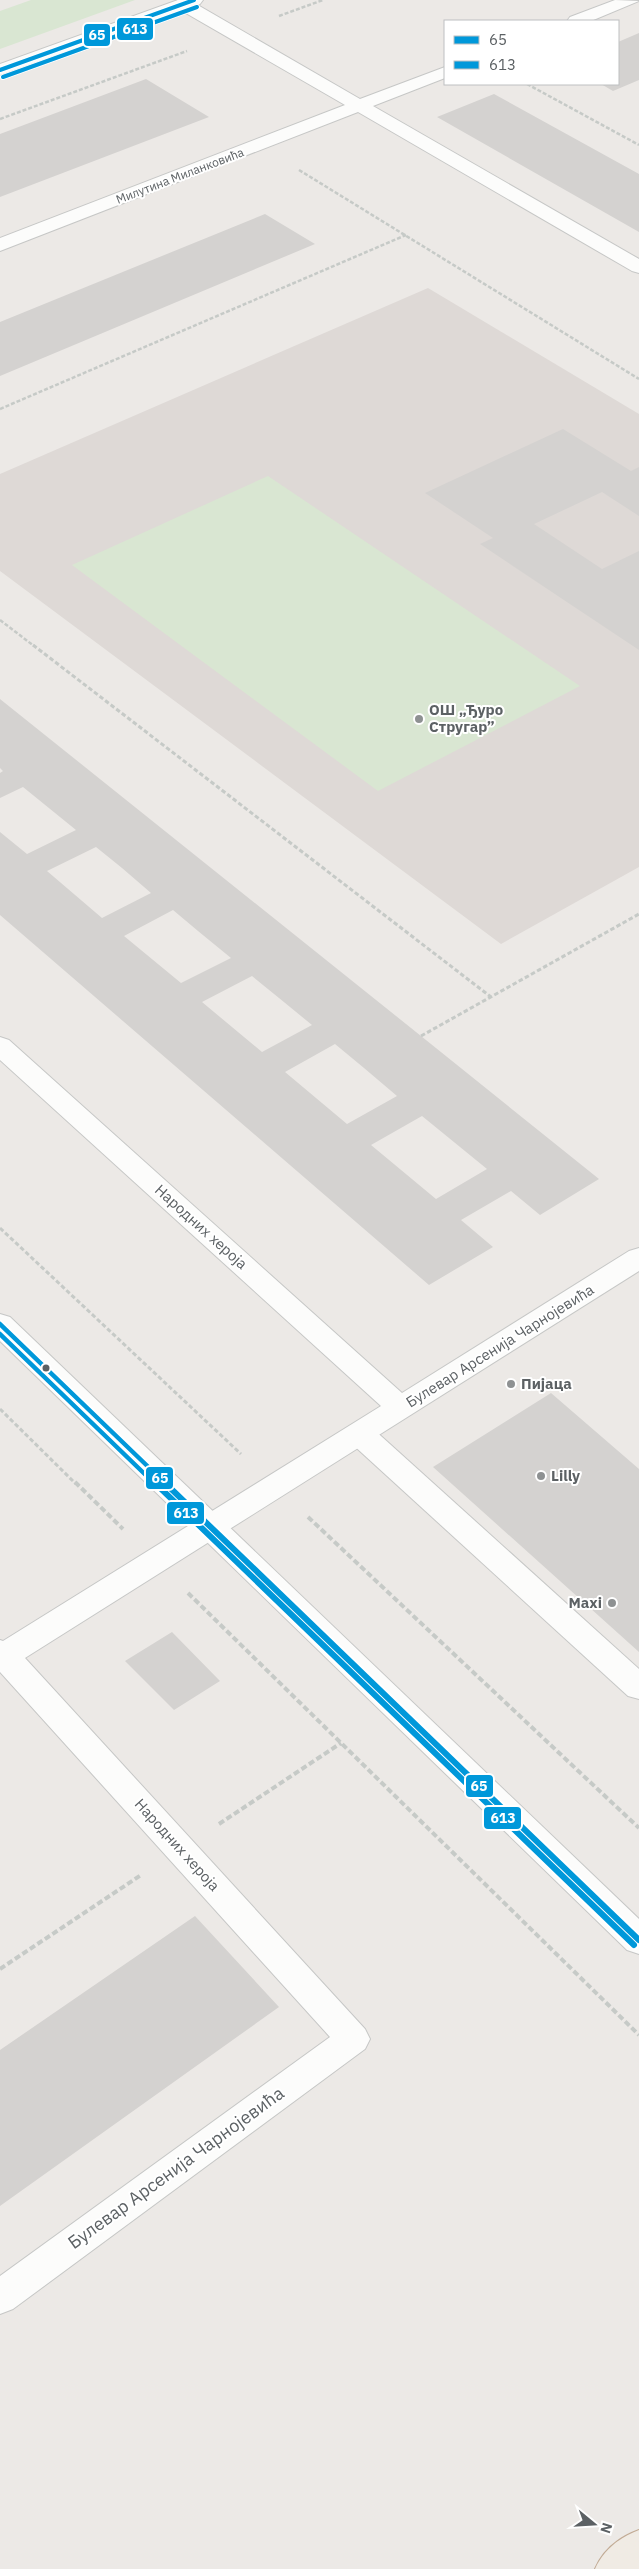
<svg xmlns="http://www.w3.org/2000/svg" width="639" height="2569" viewBox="0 0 639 2569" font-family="'IBM Plex Sans',sans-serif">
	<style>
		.education { fill: #ded9d6 }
		.green { fill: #d9e6d2 }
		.building { fill: #d4d2d0; fill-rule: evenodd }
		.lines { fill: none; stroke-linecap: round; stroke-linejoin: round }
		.service-casing { stroke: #c6c7c6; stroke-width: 2 }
		.minor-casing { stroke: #c6c7c6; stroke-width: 2 }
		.tertiary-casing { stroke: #c6c7c6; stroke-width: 2 }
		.trunk-casing { stroke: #c2ab95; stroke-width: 2 }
		.path-far2 { stroke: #c6cac7; stroke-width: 2.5; stroke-dasharray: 4 2; stroke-linecap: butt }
		.path-far1 { stroke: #c6cac7; stroke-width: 3; stroke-dasharray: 4.5 2.5; stroke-linecap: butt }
		.path { stroke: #c6cac7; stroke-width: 4; stroke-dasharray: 6 3; stroke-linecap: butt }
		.service { fill: #fcfcfb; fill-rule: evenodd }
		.minor { fill: #fcfcfb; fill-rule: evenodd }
		.tertiary { fill: #fcfcfb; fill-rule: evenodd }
		.trunk { fill: #f0ebe4; fill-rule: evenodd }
		.bus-1-far2-casing { stroke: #fff; stroke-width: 6 }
		.bus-1-far1-casing { stroke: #fff; stroke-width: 8 }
		.bus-1-casing { stroke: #fff; stroke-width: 10 }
		.bus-2-far2-casing { stroke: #fff; stroke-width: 6 }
		.bus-2-far1-casing { stroke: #fff; stroke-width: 8 }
		.bus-2-casing { stroke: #fff; stroke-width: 10 }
		.bus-1-far2 { stroke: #0098da; stroke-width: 4 }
		.bus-1-far1 { stroke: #0098da; stroke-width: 4.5 }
		.bus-1 { stroke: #0098da; stroke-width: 6 }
		.bus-2-far2 { stroke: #0098da; stroke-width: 4 }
		.bus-2-far1 { stroke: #0098da; stroke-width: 4.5 }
		.bus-2 { stroke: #0098da; stroke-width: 6 }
		.poi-dot { fill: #8e9192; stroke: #fff; stroke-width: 2 }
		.bus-dot { fill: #5c6164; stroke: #fff; stroke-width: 2 }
		.labels { text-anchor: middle; stroke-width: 4; stroke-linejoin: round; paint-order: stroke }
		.far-street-label { font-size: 12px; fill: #5c6164; stroke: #fff }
		.poi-label { font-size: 15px; font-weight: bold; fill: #5c6164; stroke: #fff; text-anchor: start }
		.street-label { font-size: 15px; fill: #5c6164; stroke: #fff }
		.near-street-label { font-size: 18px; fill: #5c6164; stroke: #fff }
		.line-badge { stroke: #fff; stroke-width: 2 }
		.badge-label { font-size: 14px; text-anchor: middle; font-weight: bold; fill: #fff }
	</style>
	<rect width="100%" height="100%" fill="#ece9e6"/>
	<!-- education -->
	<path class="education" d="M 428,288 L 639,414 L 639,867 L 501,944 L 0,571 L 0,474 Z"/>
	<!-- green -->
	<path class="green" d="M 31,0 L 135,0 L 0,49 L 0,11 Z
		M 268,476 L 580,686 L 378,791 L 72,565 Z"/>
	<!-- building -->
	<path class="building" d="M 639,33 L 639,80 L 613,91 L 601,84 L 618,84 L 618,42 Z
		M 146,79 L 209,117 L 0,197 L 0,134 Z
		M 494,94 L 639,174 L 639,232 L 437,117 Z
		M 265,214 L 315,244 L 0,376 L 0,322 Z
		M 563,429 L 631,471 L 639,467 L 639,516 L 602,492 L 534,524 L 602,569 L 639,551 L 639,650 L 480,544 L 493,538 L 425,493 Z
		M 0,699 L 421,1036 L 599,1179 L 540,1215 L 511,1191 L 461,1220 L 493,1247 L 429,1285 L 0,915 L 0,832 L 27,854 L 76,830 L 23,787 L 0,798 L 0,773 L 3,771 L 0,768 ZM 96,847 L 122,868 L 151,893 L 102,918 L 47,871 ZM 173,910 L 198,931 L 231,958 L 181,983 L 124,936 ZM 252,976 L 279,998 L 312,1025 L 262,1052 L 202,1002 ZM 335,1044 L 364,1068 L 397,1096 L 347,1124 L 285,1072 ZM 422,1116 L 487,1169 L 436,1199 L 371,1145 Z
		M 551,1393 L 639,1469 L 639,1652 L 433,1467 Z
		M 172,1632 L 220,1681 L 174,1710 L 125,1661 Z
		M 195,1916 L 279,2007 L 0,2206 L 0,2050 Z"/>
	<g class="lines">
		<!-- service casing -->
		<g class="service-casing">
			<path id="service" d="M 361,1424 L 371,1427 L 639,1669 L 639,1699 L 628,1696 L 351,1443 L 347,1435 L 351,1427 Z"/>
		</g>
		<!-- minor casing -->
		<g class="minor-casing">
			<path id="minor" d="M 178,0 L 189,0 L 360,99 L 445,67 L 445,78 L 373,106 L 639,259 L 639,273 L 632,271 L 358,112 L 0,251 L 0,238 L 345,105 L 177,8 L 174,4 Z
				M 615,0 L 639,1 L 591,21 L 567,21 L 570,17 Z
				M 0,1037 L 9,1040 L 402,1393 L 629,1251 L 639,1248 L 639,1271 L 25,1658 L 365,2029 L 370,2039 L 365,2049 L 13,2309 L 0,2314 L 0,2276 L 330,2037 L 0,1672 L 0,1640 L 3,1641 L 381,1406 L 0,1060 Z"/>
		</g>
		<!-- tertiary casing -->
		<g class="tertiary-casing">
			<path id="tertiary" d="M 178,0 L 203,0 L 200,4 L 0,75 L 0,64 Z
				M 0,1314 L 10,1317 L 639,1919 L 639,1954 L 627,1950 L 0,1341 Z"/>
		</g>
		<!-- trunk casing -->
		<g class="trunk-casing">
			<path id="trunk" d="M 639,2530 L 639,2569 L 595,2569 C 603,2550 620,2537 639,2530 Z"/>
		</g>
		<!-- path-far2 -->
		<path class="path-far2" d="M 279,16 L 323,0
			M 527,84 L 639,145
			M 0,119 L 187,51
			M 299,170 L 639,379
			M 0,409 L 406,235
			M 0,620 L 34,646"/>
		<!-- path-far1 -->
		<path class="path-far1" d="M 33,645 L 491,997
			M 421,1036 L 639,914
			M 0,1228 L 241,1454
			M 0,1409 L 76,1484"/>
		<!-- path -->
		<path class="path" d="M 75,1482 L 123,1529
			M 308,1517 L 639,1828
			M 188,1593 L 639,2035
			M 219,1824 L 341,1743
			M 0,1969 L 141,1875"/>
		<!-- service -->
		<use href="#service" class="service"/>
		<!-- minor -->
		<use href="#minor" class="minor"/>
		<!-- tertiary -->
		<use href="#tertiary" class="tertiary"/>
		<!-- trunk -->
		<use href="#trunk" class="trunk"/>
		<!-- bus-1-far2 casing -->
		<g class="bus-1-far2-casing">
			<path id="bus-1-far2" d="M 0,70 L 194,0"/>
		</g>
		<!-- bus-1-far1 casing -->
		<g class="bus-1-far1-casing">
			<path id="bus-1-far1" d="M 0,1324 L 166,1484"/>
		</g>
		<!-- bus-1 casing -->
		<g class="bus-1-casing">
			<path id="bus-1" d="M 164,1482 L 639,1940"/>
		</g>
		<!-- bus-2-far2 casing -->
		<g class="bus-2-far2-casing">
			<path id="bus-2-far2" d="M 3,77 L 197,7"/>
		</g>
		<!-- bus-2-far1 casing -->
		<g class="bus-2-far1-casing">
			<path id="bus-2-far1" d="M 0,1334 L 155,1484"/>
		</g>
		<!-- bus-2 casing -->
		<g class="bus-2-casing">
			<path id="bus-2" d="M 154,1482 L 634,1945"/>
		</g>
		<!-- bus-1-far2 -->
		<use href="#bus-1-far2" class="bus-1-far2"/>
		<!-- bus-1-far1 -->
		<use href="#bus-1-far1" class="bus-1-far1"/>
		<!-- bus-1 -->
		<use href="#bus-1" class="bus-1"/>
		<!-- bus-2-far2 -->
		<use href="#bus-2-far2" class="bus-2-far2"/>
		<!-- bus-2-far1 -->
		<use href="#bus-2-far1" class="bus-2-far1"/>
		<!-- bus-2 -->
		<use href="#bus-2" class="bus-2"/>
	</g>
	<!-- markers -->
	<g class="poi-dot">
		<circle cx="419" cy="719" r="5"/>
		<circle cx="511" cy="1384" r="5"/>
		<circle cx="541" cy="1476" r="5"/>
		<circle cx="612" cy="1603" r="5"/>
	</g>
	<circle class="bus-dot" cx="46" cy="1368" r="4.5"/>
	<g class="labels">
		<!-- far-street labels -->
		<g class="far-street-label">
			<text transform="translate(180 176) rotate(-21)" y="4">Милутина Миланковића</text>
		</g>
		<!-- poi labels -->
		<g class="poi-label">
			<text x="429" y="715">ОШ „Ђуро<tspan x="429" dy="17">Стругар”</tspan></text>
			<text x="521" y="1389">Пијаца</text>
			<text x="551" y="1481">Lilly</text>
			<text x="602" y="1608" text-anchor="end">Maxi</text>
		</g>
		<!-- street labels -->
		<g class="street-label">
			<text transform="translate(201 1227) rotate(42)" y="5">Народних хероја</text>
			<text transform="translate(500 1346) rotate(-32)" y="5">Булевар Арсенија Чарнојевића</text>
			<text transform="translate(177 1845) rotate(48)" y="5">Народних хероја</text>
		</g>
		<!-- near-street labels -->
		<g class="near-street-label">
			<text transform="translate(176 2168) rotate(-36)" y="6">Булевар Арсенија Чарнојевића</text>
		</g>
	</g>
	<g class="line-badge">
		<rect x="116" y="17" width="38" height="24" rx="5" fill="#0098da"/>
		<rect x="83" y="23" width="28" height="24" rx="5" fill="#0098da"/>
		<rect x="145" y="1466" width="29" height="24" rx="5" fill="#0098da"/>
		<rect x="166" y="1501" width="39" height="24" rx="5" fill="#0098da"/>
		<rect x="465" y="1774" width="29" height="24" rx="5" fill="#0098da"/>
		<rect x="483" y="1806" width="39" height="24" rx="5" fill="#0098da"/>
	</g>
	<g class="badge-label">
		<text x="135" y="34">613</text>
		<text x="97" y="40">65</text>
		<text x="160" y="1483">65</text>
		<text x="186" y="1518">613</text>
		<text x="479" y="1791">65</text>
		<text x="503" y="1823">613</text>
	</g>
	<!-- legend -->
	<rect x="444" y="20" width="175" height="65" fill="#ffffff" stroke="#bec0c1"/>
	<rect x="454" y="36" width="25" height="8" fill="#0098da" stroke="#bec0c1"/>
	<text x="489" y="45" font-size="15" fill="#5c6164">65</text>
	<rect x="454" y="61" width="25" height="8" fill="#0098da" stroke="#bec0c1"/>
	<text x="489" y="70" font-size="15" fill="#5c6164">613</text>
	<!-- north arrow -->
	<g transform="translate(594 2524) rotate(108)" stroke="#ffffff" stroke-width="4" paint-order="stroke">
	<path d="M0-4L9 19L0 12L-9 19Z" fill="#5c6164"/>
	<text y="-8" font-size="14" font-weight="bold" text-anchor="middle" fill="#5c6164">N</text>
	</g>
</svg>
